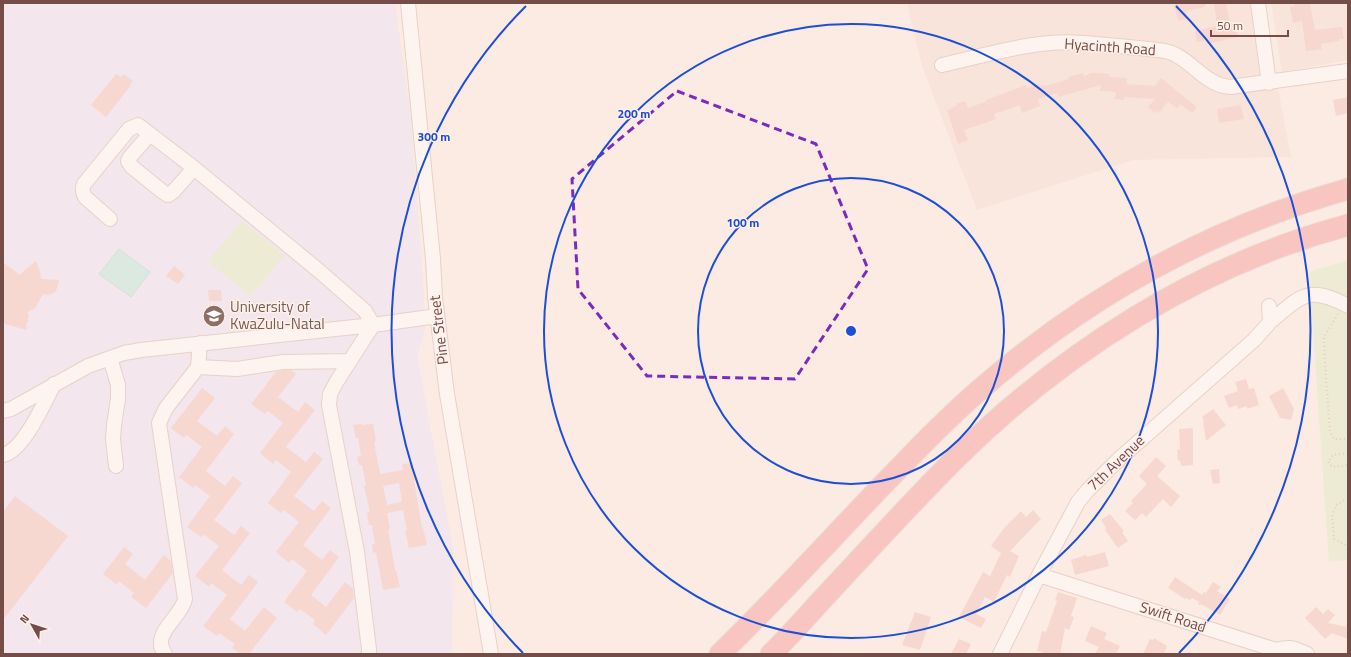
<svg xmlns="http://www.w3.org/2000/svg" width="1351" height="657" viewBox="0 0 1351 657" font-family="'Titillium Web',sans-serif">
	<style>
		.residential { fill: #f4dbd1 }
		.education { fill: #e8dff8 }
		.green { fill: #dceac1 }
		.water { fill: #b7e6e0; stroke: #9dd8d1 }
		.building { fill: #f2c1ba; fill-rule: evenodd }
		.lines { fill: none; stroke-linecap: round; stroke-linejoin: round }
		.minor-casing { stroke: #d0b2ac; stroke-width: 16 }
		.highway-casing { stroke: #d5c9c8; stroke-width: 23 }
		.path { stroke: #d7a49d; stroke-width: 2; stroke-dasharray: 1 3; stroke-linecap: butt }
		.minor { stroke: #fff; stroke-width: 14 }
		.highway { stroke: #f79899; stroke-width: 21 }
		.marked { fill: none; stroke: #7b2cbf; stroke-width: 3; stroke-dasharray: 8 5; stroke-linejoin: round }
		.ring { fill: none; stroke: #1d4ed8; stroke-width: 2 }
		.labels { text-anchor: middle; stroke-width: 3; stroke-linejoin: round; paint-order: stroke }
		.street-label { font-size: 15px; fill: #744c48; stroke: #fff0e9 }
		.education-label { font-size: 15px; fill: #785e54; stroke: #fff0e9; text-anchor: start }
		.centre { fill: #1d4ed8; stroke: #fff0e9; stroke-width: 2 }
		.ring-label { font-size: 12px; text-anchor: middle; font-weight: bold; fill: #1d4ed8; stroke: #fff0e9; stroke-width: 3; stroke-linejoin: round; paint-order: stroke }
	</style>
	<rect width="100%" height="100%" fill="#fcebe2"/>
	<!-- residential -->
	<path class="residential" d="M 907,3 L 1262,3 L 1291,157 L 1133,160 L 977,210 L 922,66 Z
		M 1271,3 L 1348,3 L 1348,60 L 1282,72 Z"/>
	<!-- education -->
	<path class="education" d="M 3,3 L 395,3 L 411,118 L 423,278 L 425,329 L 417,356 L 453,548 L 452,647 L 451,654 L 3,654 Z"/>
	<!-- green -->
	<path class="green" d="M 241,221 L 284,255 L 251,296 L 208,262 Z
		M 1348,260 L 1348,560 L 1329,562 L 1309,272 Z"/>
	<!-- water -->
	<path class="water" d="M 119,249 L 150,272 L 131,297 L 99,274 Z"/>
	<!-- building -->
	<path class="building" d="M 1174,3 L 1205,3 L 1205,7 L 1186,11 L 1187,19 L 1178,21 Z
		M 1214,3 L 1226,3 L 1230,24 L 1236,23 L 1238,37 L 1207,44 L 1207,40 L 1197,42 L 1195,31 L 1217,26 Z
		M 1294,3 L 1310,3 L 1315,30 L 1342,27 L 1344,39 L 1339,39 L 1339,41 L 1321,44 L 1322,49 L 1306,51 L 1302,21 L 1293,23 L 1290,7 L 1295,6 Z
		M 1083,73 L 1084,76 L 1092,73 L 1109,74 L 1109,77 L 1127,78 L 1127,84 L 1155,86 L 1161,78 L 1197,107 L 1192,113 L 1180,104 L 1177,108 L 1168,102 L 1159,113 L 1157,111 L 1155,113 L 1148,107 L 1155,99 L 1124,97 L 1124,100 L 1115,99 L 1116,92 L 1100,91 L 1101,85 L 1058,97 L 1057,93 L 1038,99 L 1040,106 L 1022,113 L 1020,105 L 994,114 L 996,119 L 964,130 L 968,140 L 958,144 L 947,110 L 957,106 L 956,104 L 965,101 L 968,108 L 987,101 L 986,100 L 1026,85 L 1027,88 L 1039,84 L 1040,86 L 1045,85 L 1045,86 L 1069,79 L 1068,77 Z
		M 116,74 L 121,77 L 124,74 L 133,81 L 130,84 L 131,85 L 106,117 L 91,105 Z
		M 1348,97 L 1348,113 L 1336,116 L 1333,100 Z
		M 1241,105 L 1244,119 L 1219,123 L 1217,109 Z
		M 36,261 L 40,272 L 41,279 L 59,280 L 56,291 L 50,295 L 43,294 L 35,308 L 28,312 L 29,317 L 28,318 L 28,323 L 26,323 L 27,330 L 5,324 L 3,319 L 3,262 L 20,275 L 27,268 Z
		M 174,266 L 185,275 L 178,284 L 166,276 Z
		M 208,290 L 221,290 L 222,301 L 209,301 Z
		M 284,370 L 291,370 L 296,374 L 278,397 L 298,412 L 305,402 L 315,410 L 286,447 L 306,462 L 314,452 L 323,459 L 294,496 L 314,511 L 322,501 L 331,508 L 303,545 L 322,560 L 330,550 L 339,557 L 311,595 L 326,607 L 345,582 L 353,589 L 354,598 L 326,635 L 313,624 L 315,620 L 300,609 L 297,612 L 284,602 L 307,571 L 292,559 L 289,563 L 276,552 L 299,522 L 284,510 L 281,513 L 268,503 L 291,472 L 276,460 L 273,464 L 260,453 L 283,423 L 268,411 L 265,414 L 251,404 L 276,372 Z
		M 1246,379 L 1249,389 L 1254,388 L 1259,405 L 1247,409 L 1247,406 L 1238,409 L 1237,405 L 1229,408 L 1224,396 L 1238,391 L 1235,382 Z
		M 202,388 L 215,398 L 197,421 L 217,436 L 225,426 L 234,434 L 206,471 L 225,486 L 233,476 L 242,483 L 214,520 L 234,535 L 241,526 L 250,533 L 222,570 L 241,585 L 249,575 L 258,582 L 230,619 L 245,631 L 264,607 L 277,618 L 249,654 L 240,654 L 232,648 L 235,644 L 219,633 L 217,636 L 203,626 L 227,595 L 211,583 L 209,587 L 195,576 L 219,546 L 203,534 L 201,537 L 187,527 L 210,496 L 195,485 L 193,488 L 179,477 L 202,447 L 187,435 L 184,438 L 171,428 Z
		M 1283,388 L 1294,409 L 1291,420 L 1280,418 L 1269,396 Z
		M 1213,409 L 1226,425 L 1206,441 L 1203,421 L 1204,420 L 1202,417 Z
		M 361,424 L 363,425 L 373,424 L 376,441 L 374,442 L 380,474 L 403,470 L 402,464 L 413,463 L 416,480 L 414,480 L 422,528 L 423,528 L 427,545 L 409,548 L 405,531 L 407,531 L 403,510 L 387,513 L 390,529 L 388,529 L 395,570 L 396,570 L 400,587 L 383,590 L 376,552 L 373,553 L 372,544 L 375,544 L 372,525 L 369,525 L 367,513 L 370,512 L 364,486 L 366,485 L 362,465 L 359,465 L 357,457 L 361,456 L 358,438 L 356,438 L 353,425 ZM 399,483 L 402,502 L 387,505 L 383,486 Z
		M 1193,428 L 1193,465 L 1181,466 L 1180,460 L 1178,461 L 1177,450 L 1180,449 L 1179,429 Z
		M 1156,457 L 1166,466 L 1157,476 L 1180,496 L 1171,507 L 1163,499 L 1146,517 L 1142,513 L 1135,520 L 1125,511 L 1133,503 L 1131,501 L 1147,484 L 1139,476 Z
		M 1219,469 L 1220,483 L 1213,484 L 1210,470 Z
		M 15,496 L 68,536 L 3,620 L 3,512 Z
		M 1033,510 L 1041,519 L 1010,551 L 1019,556 L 1010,577 L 1007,575 L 994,602 L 985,597 L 976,614 L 986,619 L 981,628 L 959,617 L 983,572 L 990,576 L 1001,553 L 991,546 L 1004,528 L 1021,511 L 1026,517 Z
		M 1110,514 L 1124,531 L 1122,532 L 1128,541 L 1118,548 L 1105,530 L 1106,528 L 1101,520 Z
		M 124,547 L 133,554 L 125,564 L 145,580 L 164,555 L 171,561 L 173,573 L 146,608 L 131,597 L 134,593 L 119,581 L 116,584 L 103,574 Z
		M 1105,552 L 1109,566 L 1075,575 L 1071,560 L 1086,555 L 1087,557 Z
		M 1175,577 L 1202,595 L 1204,592 L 1206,593 L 1213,582 L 1221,587 L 1217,591 L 1230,599 L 1220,615 L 1201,604 L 1200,605 L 1198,604 L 1199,602 L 1192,598 L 1190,600 L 1186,598 L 1185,599 L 1168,588 Z
		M 1058,592 L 1077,598 L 1071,616 L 1074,617 L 1069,630 L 1065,628 L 1060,654 L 1042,654 L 1043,652 L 1037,651 L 1042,631 L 1046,632 L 1057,601 L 1055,600 Z
		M 1316,607 L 1323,614 L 1328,609 L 1335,615 L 1328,623 L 1348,627 L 1348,639 L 1332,633 L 1325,639 L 1305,618 Z
		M 915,612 L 931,617 L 920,650 L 902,645 Z
		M 1091,626 L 1107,633 L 1104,639 L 1120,646 L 1116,654 L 1095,654 L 1099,647 L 1085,641 Z
		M 1154,638 L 1167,646 L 1164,654 L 1143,654 L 1150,639 L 1153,640 Z
		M 959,639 L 971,644 L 966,654 L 951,654 Z"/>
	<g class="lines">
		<!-- minor casing -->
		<g class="minor-casing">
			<path id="minor" d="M 408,3 L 433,259 L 435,297 L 447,394 L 491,654
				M 1258,3 L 1269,83
				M 942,65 C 974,58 1007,48 1040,44 C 1070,40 1099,44 1128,47 C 1140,48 1153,49 1165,51 C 1190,56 1203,85 1230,87 L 1348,71
				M 150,134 L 130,157 L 128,161 L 132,167 L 163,192 L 168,195 L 173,192 L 194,168
				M 110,219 L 85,197 C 82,192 82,189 84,184 L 129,129 L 138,125 L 189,164 L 318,270 L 365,311 L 373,325 L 337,381 L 330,394 L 329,405 L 357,552 L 369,649 L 369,654
				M 1270,322 C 1302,295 1308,285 1348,306
				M 110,358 L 118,385 L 118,399 L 114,425 L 113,439 L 116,466
				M 198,367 L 237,369 L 283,362 L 350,361
				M 3,411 L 11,409 L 88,366 L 124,353 L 141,350 L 373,325 L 437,316
				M 3,455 C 24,450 44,403 54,384
				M 1039,575 L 1276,650 C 1291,646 1294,648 1307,654
				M 165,654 C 150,634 181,618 185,599 L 159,423 L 166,408 L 198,367 L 200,343
				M 1000,654 L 1039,575 L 1078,502 L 1087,491 L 1119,459 L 1254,340 L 1270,322 L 1269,306"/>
		</g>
		<!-- highway casing -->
		<g class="highway-casing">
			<path id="highway" d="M 720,654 C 784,592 843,525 905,462 C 930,436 956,410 983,387 C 1089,295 1213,227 1348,189
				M 771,654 C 792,634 811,611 831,590 C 872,546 912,502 955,459 C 1064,351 1199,265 1348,225"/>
		</g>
		<!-- path -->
		<path class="path" d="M 1338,314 L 1324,337 L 1325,365 L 1330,432 L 1334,439 L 1348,439
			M 1348,453 L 1333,455 L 1328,462 L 1332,467 L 1343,466 L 1348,464
			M 1348,500 L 1345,500 L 1336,505 L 1332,516 L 1334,539 L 1348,546"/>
		<!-- minor -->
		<use href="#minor" class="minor"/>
		<!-- highway -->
		<use href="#highway" class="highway"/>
	</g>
	<!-- marked area -->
	<path d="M0 0H1351V657H0ZM 677,91 L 816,144 L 868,269 L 795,379 L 647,376 L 578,289 L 572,179 Z" fill="#fcebe2" fill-opacity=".55" fill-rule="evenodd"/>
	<path class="marked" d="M 677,91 L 816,144 L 868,269 L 795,379 L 647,376 L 578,289 L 572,179 Z"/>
	<!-- distance rings -->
	<g class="ring">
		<circle cx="851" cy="331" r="153"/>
		<circle cx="851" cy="331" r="307"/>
		<path d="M523 653A460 460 0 0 1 526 6M1176 6A460 460 0 0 1 1179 653"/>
	</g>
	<!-- icons -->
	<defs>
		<g id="university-disc" transform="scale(1.15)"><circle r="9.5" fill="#8d6e63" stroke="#fff0e9"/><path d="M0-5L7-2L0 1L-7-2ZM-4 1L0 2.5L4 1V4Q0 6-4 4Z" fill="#fff"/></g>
	</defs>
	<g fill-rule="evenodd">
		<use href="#university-disc" x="214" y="316"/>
	</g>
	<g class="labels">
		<!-- street labels -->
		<g class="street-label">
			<text transform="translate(1110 47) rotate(4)" y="5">Hyacinth Road</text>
			<text transform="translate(439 330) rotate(-97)" y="5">Pine Street</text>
			<text transform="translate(1116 463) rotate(-44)" y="5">7th Avenue</text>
			<text transform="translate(1173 617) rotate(18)" y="5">Swift Road</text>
		</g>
		<!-- education labels -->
		<g class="education-label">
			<text x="230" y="312">University of<tspan x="230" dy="17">KwaZulu-Natal</tspan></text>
		</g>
	</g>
	<circle cx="851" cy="331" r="6" class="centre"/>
	<g class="ring-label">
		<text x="634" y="118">200 m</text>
		<text x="434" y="141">300 m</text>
		<text x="743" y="227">100 m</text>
	</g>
	<!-- border -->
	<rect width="1351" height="657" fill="none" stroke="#744c48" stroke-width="8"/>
	<!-- north arrow -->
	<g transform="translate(32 625) rotate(309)" stroke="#fff0e9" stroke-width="3" paint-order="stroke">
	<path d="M0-3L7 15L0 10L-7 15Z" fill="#744c48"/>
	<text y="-6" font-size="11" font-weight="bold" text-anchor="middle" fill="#744c48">N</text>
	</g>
	<!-- scale -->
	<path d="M1211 30v6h77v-6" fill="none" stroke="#744c48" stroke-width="2"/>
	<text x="1217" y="30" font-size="12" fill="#744c48" stroke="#fff0e9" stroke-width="3" paint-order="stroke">50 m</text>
</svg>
